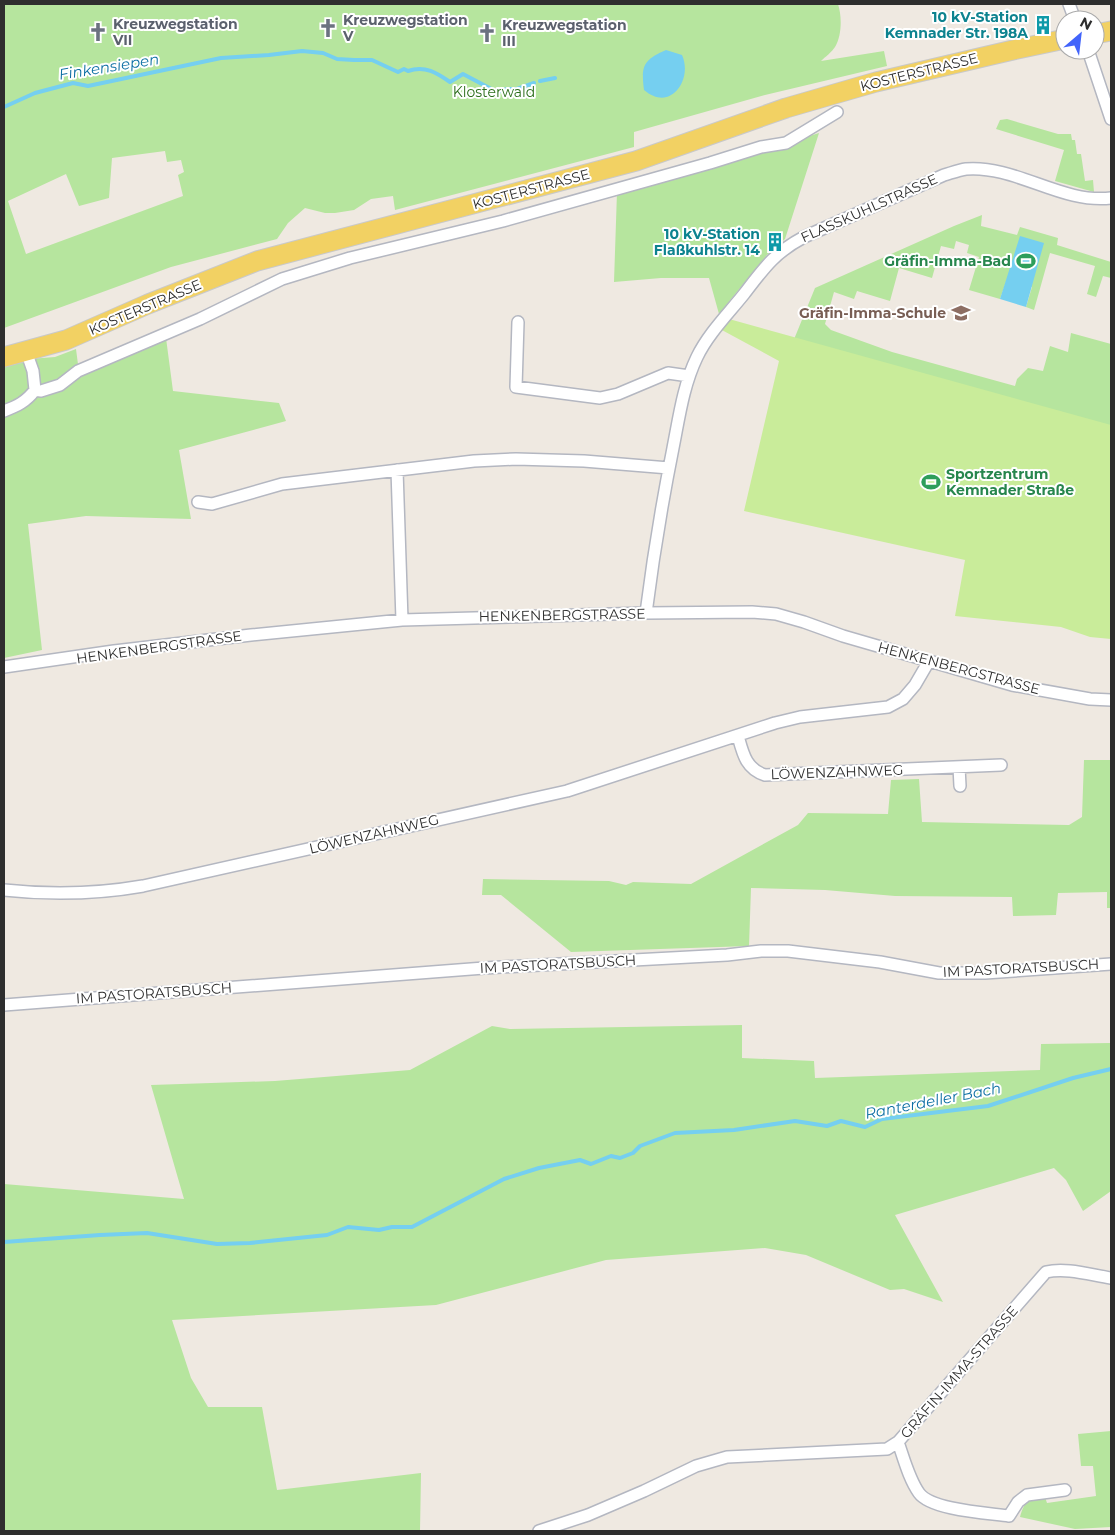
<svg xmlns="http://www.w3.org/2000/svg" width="1115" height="1535" viewBox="0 0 1115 1535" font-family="Montserrat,sans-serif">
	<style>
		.green { fill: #b6e59e; fill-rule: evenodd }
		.pitch { fill: #c9ec9a }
		.water { fill: #75cff0 }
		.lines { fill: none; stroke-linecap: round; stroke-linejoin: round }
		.stream { stroke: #75cff0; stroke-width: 4 }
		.street-casing { stroke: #b4b7c1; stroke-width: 14 }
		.primary-casing { stroke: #c9c9c9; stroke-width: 21 }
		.street { stroke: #fff; stroke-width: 11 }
		.primary { stroke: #f2d163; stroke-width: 19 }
		.labels { text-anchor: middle; stroke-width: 4; stroke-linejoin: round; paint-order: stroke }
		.culture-label { font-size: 14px; font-weight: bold; fill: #0d838f; stroke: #fff; text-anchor: end }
		.worship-label { font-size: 14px; font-weight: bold; fill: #5b616d; stroke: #fff; text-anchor: start }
		.street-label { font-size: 14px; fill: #2e2e2e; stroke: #fff }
		.park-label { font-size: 14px; fill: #2c6e1b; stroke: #fff }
		.leisure-label { font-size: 14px; font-weight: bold; fill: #27864d; stroke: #fff; text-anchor: end }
		.education-label { font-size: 14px; font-weight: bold; fill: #785e54; stroke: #fff; text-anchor: end }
		.water-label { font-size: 15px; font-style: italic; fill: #0d6fa3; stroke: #fff }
	</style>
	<rect width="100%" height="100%" fill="#efe9e1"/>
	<!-- green -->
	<path class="green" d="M 4,4 L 838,4 C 842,16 842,36 835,47 C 832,52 825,57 821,61 L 884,51 L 887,66 L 765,95 L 634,132 L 634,147 L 395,210 L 393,196 L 371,199 L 354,210 L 335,213 L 325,213 L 305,208 L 288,223 L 277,239 L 171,267 L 4,328 ZM 165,151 L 167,162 L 181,160 L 184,172 L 178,175 L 183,196 L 26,254 L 8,201 L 66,174 L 79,206 L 109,198 L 112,158 Z
		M 1007,119 L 1058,134 L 1071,134 L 1072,140 L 1075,140 L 1077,154 L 1081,154 L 1085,181 L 1093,180 L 1094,192 L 1055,181 L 1064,150 L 996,129 L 1000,120 Z
		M 819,133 L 785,239 L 767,255 L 719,314 L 709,278 L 661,278 L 614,282 L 617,192 L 768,149 Z
		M 982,215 L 981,226 L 1017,235 L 1020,227 L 1058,238 L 1057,245 L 1111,262 L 1111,278 L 1103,276 L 1096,297 L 1087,294 L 1095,266 L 1050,253 L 1034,310 L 1026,307 L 1032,287 L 1007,279 L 1000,299 L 969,290 L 979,257 L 967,253 L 969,245 L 956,241 L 954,249 L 941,246 L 932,278 L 899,268 L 890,301 L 857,291 L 854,299 L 834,292 L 825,324 L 831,330 L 892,352 L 1015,386 L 1017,379 L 1028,368 L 1043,371 L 1050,346 L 1068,352 L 1071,333 L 1111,344 L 1111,436 L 788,354 L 815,288 L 954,226 Z
		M 166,338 L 173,391 L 279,403 L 286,421 L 179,450 L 191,519 L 86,516 L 28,524 L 42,650 L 4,658 L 4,361 L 55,357 L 76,349 L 79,372 L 121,359 Z
		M 1084,760 L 1111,760 L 1111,908 L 1107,908 L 1107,892 L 1058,893 L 1056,915 L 1013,916 L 1012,897 L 895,896 L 825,890 L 751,888 L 749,946 L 571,952 L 501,895 L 482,895 L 483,879 L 609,881 L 626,885 L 633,882 L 691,884 L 798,825 L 808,813 L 888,814 L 891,780 L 919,779 L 922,822 L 1069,825 L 1082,817 Z
		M 742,1025 L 742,1058 L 814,1061 L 815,1078 L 1040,1070 L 1041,1044 L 1111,1043 L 1111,1191 L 1083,1211 L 1066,1180 L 1054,1168 L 895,1215 L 943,1302 L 904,1289 L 890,1290 L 806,1255 L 765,1248 L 606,1260 L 436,1305 L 172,1320 L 191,1378 L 208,1407 L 262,1407 L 277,1490 L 421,1473 L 420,1531 L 4,1531 L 4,1184 L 184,1199 L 151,1085 L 275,1081 L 410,1070 L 492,1026 L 510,1029 Z
		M 1111,1431 L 1111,1527 L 1075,1529 L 1020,1517 C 1025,1500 1028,1499 1045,1497 L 1047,1503 L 1096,1496 L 1093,1466 L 1081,1466 L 1078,1434 Z"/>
	<!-- pitch -->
	<path class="pitch" d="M 729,319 L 1111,425 L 1111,639 L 1090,637 L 1061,627 L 955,616 L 965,560 L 744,511 L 779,361 L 720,329 Z"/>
	<!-- water -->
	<path class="water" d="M 666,50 L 682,55 C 693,79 671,113 644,90 C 641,66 643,60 666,50 Z
		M 1020,236 L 1044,243 L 1026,307 L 1000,299 Z"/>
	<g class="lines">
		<!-- stream -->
		<path class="stream" d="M 540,81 L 555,78
			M 4,107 L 35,93 L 73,83 L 88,86 L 221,58 L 269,55 L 302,51 L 323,53 L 337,59 L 354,60 L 372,60 L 398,72 L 404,69 L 408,71 C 425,65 437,73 450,82 L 463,74 L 497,92 L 507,89 L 517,89 L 534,83
			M 4,1242 L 100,1235 L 147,1233 L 217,1244 L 250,1243 L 327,1235 L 348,1227 L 379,1230 L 392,1227 L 412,1227 L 504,1179 L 539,1168 L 580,1160 L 591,1164 L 611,1156 L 620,1158 L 633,1153 L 640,1146 L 675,1133 L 734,1130 L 795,1121 L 827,1126 L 841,1121 L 865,1127 L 882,1119 L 988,1106 L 1073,1078 L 1111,1069"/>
		<!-- street casing -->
		<g class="street-casing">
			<path id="street" d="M 1069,4 L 1075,20
				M 1088,50 L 1111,119
				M 518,322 L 516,387 L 600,398 L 618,394 L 668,373 L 689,376
				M 35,390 L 41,391 L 60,385 L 78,371 L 200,319 L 282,279 L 350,258 L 503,221 L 710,163 L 761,147 L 786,143 L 837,112
				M 4,411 C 17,406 26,402 35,390 L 33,371 L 26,351
				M 397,470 L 402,620
				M 198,502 L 212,504 L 282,484 L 474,461 L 516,459 L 584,461 L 669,468
				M 646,613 C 653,558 662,503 673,448 C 679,418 683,386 697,357 C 708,334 728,314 744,294 C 764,268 774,253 804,237 L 944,175 C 951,173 959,170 966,169 C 1016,165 1061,204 1111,198
				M 4,667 L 114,651 L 251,635 L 402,620 L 646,613 L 752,612 L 776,614 L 804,622 L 843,636 L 1012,685 L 1090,699 L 1111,700
				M 738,736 C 743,754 746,769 765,775 L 1001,765
				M 959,767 L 960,786
				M 4,890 C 50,895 97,894 143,886 L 567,791 L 775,723 L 800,717 L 888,707 L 903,699 L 915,685 L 929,661
				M 4,1005 L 484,968 L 727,955 L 761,951 L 788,951 L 880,962 L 939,973 L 985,973 L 1111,964
				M 898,1442 C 904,1459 909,1479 919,1493 C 931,1510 988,1513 1009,1516 L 1018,1502 L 1027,1495 L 1065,1490
				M 539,1531 L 588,1515 L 644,1491 L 696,1466 L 727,1457 L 887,1449 L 898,1442 L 1046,1272 C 1066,1267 1091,1275 1111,1278"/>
		</g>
		<!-- primary casing -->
		<g class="primary-casing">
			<path id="primary" d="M 1095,34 L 1111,31
				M 4,357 L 66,340 L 148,304 L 257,261 L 636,161 L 786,108 L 876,82 L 1013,50 L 1065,39"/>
		</g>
		<!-- street -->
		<use href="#street" class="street"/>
		<!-- primary -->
		<use href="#primary" class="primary"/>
	</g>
	<!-- icons -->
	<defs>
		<g id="building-bare" transform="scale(1.5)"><path d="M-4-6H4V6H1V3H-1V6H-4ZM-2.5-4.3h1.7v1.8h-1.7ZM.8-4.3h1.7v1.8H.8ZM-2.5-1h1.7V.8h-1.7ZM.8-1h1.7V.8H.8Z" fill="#0f9aa8" stroke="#fff" stroke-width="2.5" paint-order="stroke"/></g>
		<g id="church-bare" transform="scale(1.5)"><path d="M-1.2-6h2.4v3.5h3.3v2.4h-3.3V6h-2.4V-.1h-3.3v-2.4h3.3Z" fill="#6b7280" stroke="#fff" stroke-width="2.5" paint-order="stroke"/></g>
		<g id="stadium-bare" transform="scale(1.5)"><path d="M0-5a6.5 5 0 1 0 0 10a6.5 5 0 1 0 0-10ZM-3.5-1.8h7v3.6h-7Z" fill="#2e9e5b" stroke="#fff" stroke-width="2.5" paint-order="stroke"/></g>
		<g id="school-bare" transform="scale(1.5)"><path d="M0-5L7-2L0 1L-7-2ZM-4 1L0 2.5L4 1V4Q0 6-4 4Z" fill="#8d6e63" stroke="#fff" stroke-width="2.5" paint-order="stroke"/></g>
	</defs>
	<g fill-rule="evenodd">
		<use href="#building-bare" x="1043" y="25"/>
		<use href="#church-bare" x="328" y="28"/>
		<use href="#church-bare" x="98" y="32"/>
		<use href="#church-bare" x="487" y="33"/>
		<use href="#building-bare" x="775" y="242"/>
		<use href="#stadium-bare" x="1026" y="261"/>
		<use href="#school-bare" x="961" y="313"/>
		<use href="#stadium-bare" x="931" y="482"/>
	</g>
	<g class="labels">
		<!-- culture labels -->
		<g class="culture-label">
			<text x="1028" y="22">10 kV-Station<tspan x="1028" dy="16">Kemnader Str. 198A</tspan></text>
			<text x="760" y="239">10 kV-Station<tspan x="760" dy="16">Flaßkuhlstr. 14</tspan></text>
		</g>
		<!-- worship labels -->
		<g class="worship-label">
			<text x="343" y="25">Kreuzwegstation<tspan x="343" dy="16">V</tspan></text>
			<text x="113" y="29">Kreuzwegstation<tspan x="113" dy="16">VII</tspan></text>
			<text x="502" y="30">Kreuzwegstation<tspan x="502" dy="16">III</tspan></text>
		</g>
		<!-- street labels -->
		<g class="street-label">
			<text transform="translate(919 72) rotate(-14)" y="5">KOSTERSTRASSE</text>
			<text transform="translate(531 189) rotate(-15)" y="5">KOSTERSTRASSE</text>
			<text transform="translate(869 208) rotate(-24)" y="5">FLASSKUHLSTRASSE</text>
			<text transform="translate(145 307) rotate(-23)" y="5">KOSTERSTRASSE</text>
			<text transform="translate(562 615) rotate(-1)" y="5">HENKENBERGSTRASSE</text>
			<text transform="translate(159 647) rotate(-8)" y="5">HENKENBERGSTRASSE</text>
			<text transform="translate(959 668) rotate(15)" y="5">HENKENBERGSTRASSE</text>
			<text transform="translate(837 772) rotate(-2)" y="5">LÖWENZAHNWEG</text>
			<text transform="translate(374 834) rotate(-13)" y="5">LÖWENZAHNWEG</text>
			<text transform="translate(558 964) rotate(-3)" y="5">IM PASTORATSBUSCH</text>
			<text transform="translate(1021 968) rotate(-3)" y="5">IM PASTORATSBUSCH</text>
			<text transform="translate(154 993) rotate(-4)" y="5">IM PASTORATSBUSCH</text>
			<text transform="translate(959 1372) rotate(-49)" y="5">GRÄFIN-IMMA-STRASSE</text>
		</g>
		<!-- park labels -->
		<g class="park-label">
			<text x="494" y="97">Klosterwald</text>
		</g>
		<!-- leisure labels -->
		<g class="leisure-label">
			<text x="1011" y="266">Gräfin-Imma-Bad</text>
			<text x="946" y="479" text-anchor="start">Sportzentrum<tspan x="946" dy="16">Kemnader Straße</tspan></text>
		</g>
		<!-- education labels -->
		<g class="education-label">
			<text x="946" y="318">Gräfin-Imma-Schule</text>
		</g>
		<!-- water labels -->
		<g class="water-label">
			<text transform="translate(109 67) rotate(-9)" y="5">Finkensiepen</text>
			<text transform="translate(933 1101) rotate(-11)" y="5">Ranterdeller Bach</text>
		</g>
	</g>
	<!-- border -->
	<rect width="1115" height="1535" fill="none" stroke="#2e2e2e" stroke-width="10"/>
	<!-- north arrow -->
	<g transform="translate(1080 35) rotate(28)"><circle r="24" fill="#ffffff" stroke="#ababab"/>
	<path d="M0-4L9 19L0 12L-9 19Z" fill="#4264fb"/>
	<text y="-8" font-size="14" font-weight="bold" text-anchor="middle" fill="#2e2e2e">N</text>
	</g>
</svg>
